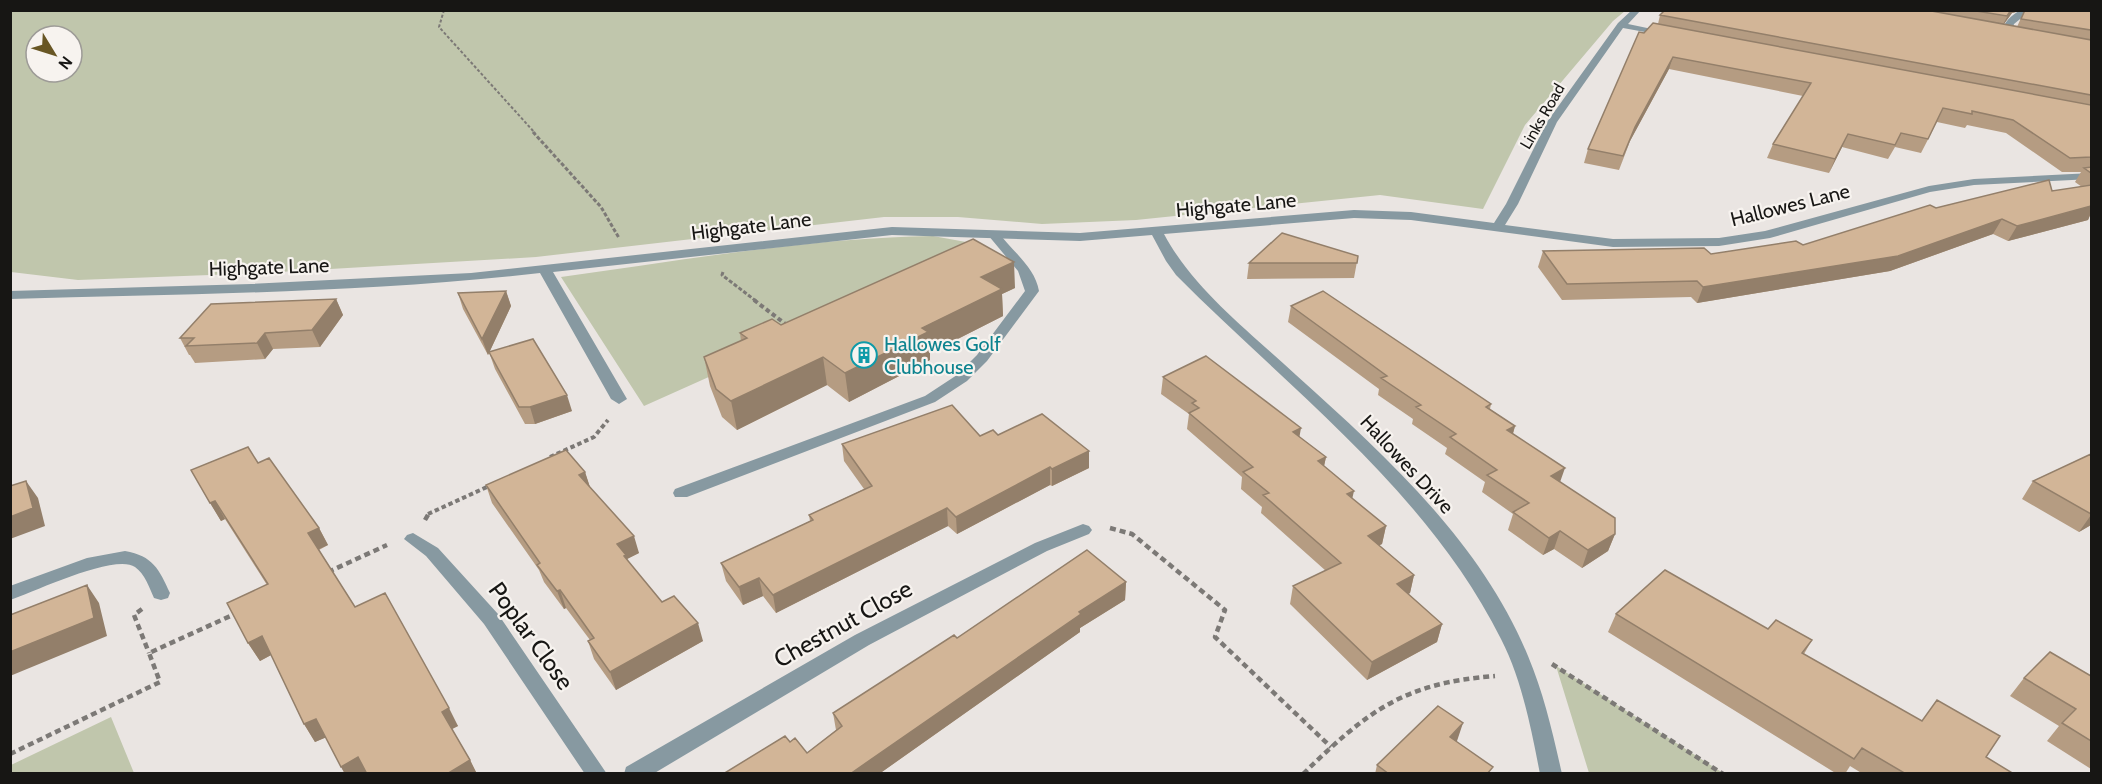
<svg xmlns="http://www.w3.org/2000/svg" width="2102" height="784" viewBox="0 0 2102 784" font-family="Cabin,sans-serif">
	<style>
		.green { fill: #c0c6ac; fill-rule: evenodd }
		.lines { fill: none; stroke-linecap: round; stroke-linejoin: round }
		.path-far3 { stroke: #7c7976; stroke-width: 2; stroke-dasharray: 3 2; stroke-linecap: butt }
		.path-far2 { stroke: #7c7976; stroke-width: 3; stroke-dasharray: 4 2; stroke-linecap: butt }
		.path-far1 { stroke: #7c7976; stroke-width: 4; stroke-dasharray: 4.5 3; stroke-linecap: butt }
		.path { stroke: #7c7976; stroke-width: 4.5; stroke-dasharray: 6 4; stroke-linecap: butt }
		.lane { fill: #8799a1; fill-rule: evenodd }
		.street { fill: #8799a1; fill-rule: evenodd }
		.wall { fill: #b59c82 }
		.shaded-wall { fill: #937f6a }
		.building { fill: #d2b597; stroke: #937f6a; stroke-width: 1.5 }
		.labels { text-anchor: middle; stroke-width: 4.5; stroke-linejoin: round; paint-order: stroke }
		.far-street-label { font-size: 16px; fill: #171614; stroke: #f7f3ef }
		.street-label { font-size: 20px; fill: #171614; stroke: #f7f3ef }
		.culture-label { font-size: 20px; fill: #0d838f; stroke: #f7f3ef; text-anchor: start }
		.near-street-label { font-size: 24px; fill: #171614; stroke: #f7f3ef }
	</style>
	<rect width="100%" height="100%" fill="#eae5e2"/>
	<!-- green -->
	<path class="green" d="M 11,10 L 1625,10 L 1625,11 L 1613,21 L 1525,125 L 1483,209 L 1380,195 L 1136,220 L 1042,224 L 958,217 L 884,217 L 536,257 L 262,273 L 78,280 L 11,272 ZM 36,36 L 72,36 L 72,72 L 36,72 Z
		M 933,236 L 966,242 L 981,255 L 644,406 L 561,277 C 685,260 808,238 933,236 Z
		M 1556,666 L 1723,773 L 1589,773 Z
		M 111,717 L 134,773 L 11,773 L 11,765 Z"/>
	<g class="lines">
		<!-- path-far3 -->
		<path class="path-far3" d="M 444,10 L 439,27 L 535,133"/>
		<!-- path-far2 -->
		<path class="path-far2" d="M 533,132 L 601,207 L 619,238
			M 723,272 L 722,275 L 756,301"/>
		<!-- path-far1 -->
		<path class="path-far1" d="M 754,300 L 788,326
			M 550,457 L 594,437 L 608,420
			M 428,514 L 489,486"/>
		<!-- path -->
		<path class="path" d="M 425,520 L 429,513
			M 1110,528 L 1132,534 L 1225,610 L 1215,637 L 1331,747
			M 328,572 L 387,545
			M 142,609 L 134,615 L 149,653
			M 1552,664 L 1723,774
			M 10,754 L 160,682 L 149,653 L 237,613
			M 1303,774 C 1367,712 1402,683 1495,676"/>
		<!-- lane -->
		<path class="lane" d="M 994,231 L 998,232 C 1012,251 1035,267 1039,291 L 987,361 L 967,381 L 935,402 L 687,497 L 675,497 L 673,493 L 675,489 L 925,396 L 957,375 L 977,355 L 1025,291 L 1018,271 L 988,235 Z"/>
		<!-- street -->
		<path class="street" d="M 1632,10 L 1641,10 L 1628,24 L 1671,33 L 1667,36 L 1623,28 L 1557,122 L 1518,204 L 1505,225 L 1613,239 L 1719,238 L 1765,231 L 1929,186 L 1974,179 L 2092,173 L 2092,179 L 1974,185 L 1930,192 L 1770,238 L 1719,246 L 1613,247 L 1411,220 L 1354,218 L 1164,234 C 1194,290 1250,332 1296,375 C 1386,456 1481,542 1528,656 C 1544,694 1553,734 1562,774 L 1540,774 C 1531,728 1522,680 1501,639 C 1427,491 1290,390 1176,275 L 1166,261 L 1152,235 L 1080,241 L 892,235 L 553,272 L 627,399 L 619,404 L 611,399 L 540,273 C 365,293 187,294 10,299 L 10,291 L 251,284 L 471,273 L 892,227 L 1080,233 L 1354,210 L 1411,212 L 1494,223 L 1506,204 L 1547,122 L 1618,23 Z
			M 2020,10 L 2031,10 L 2014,24 L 2010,37 L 2004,37 C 2000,24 2010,17 2020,10 Z
			M 1083,524 L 1089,526 L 1092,530 L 1089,534 L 1047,551 L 869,645 L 653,774 L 624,774 L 626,767 L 855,635 L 1035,543 Z
			M 413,533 L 438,548 L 498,614 L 607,774 L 585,774 L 484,624 L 426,556 L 404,539 L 407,535 Z
			M 125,551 C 153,556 159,569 170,593 L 168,598 L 161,600 L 154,598 C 149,587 145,574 135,567 C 115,553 34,592 10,600 L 10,586 L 87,558 Z"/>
	</g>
	<!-- wall -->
	<path class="wall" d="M 1665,10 L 2024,10 L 2012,13 L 2004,24 L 2017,27 L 2024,11 L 2091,10 L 2091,213 L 2088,220 L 2008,241 L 1993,234 L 1890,271 L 1697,303 L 1691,297 L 1562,300 L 1538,267 L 1543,251 L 1711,254 L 1803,245 L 1936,208 L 2082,187 L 2075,182 L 2081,172 L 2062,172 L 2006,133 L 1967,125 L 1965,128 L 1937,122 L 1921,153 L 1895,147 L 1888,159 L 1842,147 L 1829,173 L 1767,158 L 1773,144 L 1803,96 L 1669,69 L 1630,141 L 1619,170 L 1584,163 L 1588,149 L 1644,33 L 1658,24 L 1660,15 Z
		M 1358,256 L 1354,278 L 1247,279 L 1249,263 Z
		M 1015,288 L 1002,294 L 1003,316 L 930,353 L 930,360 L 849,402 L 827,385 L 737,430 L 722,417 L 710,386 L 704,357 L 741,341 L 740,333 L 781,325 Z
		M 506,291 L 511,306 L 488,355 L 463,309 L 458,293 Z
		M 336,299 L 343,315 L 320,347 L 273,349 L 265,359 L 195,363 L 190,355 L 189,355 L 180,338 Z
		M 1291,306 L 1491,404 L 1490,409 L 1515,426 L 1513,434 L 1560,482 L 1615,534 L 1608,551 L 1582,568 L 1554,549 L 1543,555 L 1508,530 L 1513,514 L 1482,492 L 1485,482 L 1445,454 L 1447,448 L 1412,424 L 1413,419 L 1378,395 L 1379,389 L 1288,322 Z
		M 489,352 L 572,411 L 535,424 L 525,424 L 495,369 Z
		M 1163,377 L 1300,437 L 1326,457 L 1324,466 L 1352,499 L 1386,526 L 1382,544 L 1379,545 L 1414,575 L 1410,593 L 1408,594 L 1442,624 L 1437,642 L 1367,680 L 1290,604 L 1293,586 L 1326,571 L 1261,513 L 1262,507 L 1241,489 L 1242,477 L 1187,429 L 1189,414 L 1161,394 Z
		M 998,435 L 1089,451 L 1089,468 L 1052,486 L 1050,485 L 957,534 L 948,526 L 776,613 L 763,596 L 743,605 L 726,581 L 721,563 L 810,521 L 809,515 L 864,489 L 844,461 L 842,444 Z
		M 2091,454 L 2091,525 L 2079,532 L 2022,499 L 2033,481 Z
		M 258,463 L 319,528 L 328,545 L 319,550 L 355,607 L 458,726 L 452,729 L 470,760 L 477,774 L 345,774 L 326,737 L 315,742 L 304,724 L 271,655 L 260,661 L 248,643 L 267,585 L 225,519 L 221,521 L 191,470 Z
		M 585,472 L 590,488 L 639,553 L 627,559 L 628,561 L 662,602 L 703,641 L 616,690 L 594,659 L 588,641 L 590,640 L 566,608 L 564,609 L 544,582 L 539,570 L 492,503 L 486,485 Z
		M 1126,582 L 1125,600 L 1080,628 L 1080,632 L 879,774 L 723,774 L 790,742 L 807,753 L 836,730 L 833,713 L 957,638 Z
		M 1616,614 L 1768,629 L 1812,640 L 1804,654 L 2014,774 L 1863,774 L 1850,766 L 1845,774 L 1837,774 L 1608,632 Z
		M 2091,676 L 2091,769 L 2047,741 L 2059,726 L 2010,696 L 2024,678 Z
		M 1457,741 L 1456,742 L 1491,774 L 1375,774 L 1377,765 Z"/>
	<!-- shaded-wall -->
	<path class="shaded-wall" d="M 2011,10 L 2024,10 L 2012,13 L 2001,28 Z
		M 1673,57 L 1669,69 L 1630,141 L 1619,170 L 1635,127 Z
		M 1848,134 L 1842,147 L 1829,173 L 1835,159 Z
		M 2091,206 L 2091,213 L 2088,220 L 2008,241 L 2017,226 Z
		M 2002,219 L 1993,234 L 1890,271 L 1697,303 L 1703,287 Z
		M 1014,262 L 1015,288 L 1002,294 L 1003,316 L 930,353 L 930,360 L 849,402 L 845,373 L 922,328 L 981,277 Z
		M 506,291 L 511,306 L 488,355 L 482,339 Z
		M 336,299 L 343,315 L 320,347 L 312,330 Z
		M 265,333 L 273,349 L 265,359 L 257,343 Z
		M 823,357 L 827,385 L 737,430 L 731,401 Z
		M 567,395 L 572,411 L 535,424 L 530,407 Z
		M 1515,426 L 1510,443 L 1507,430 Z
		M 1301,428 L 1298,445 L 1293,432 Z
		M 1089,451 L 1089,468 L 1052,486 L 1052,469 Z
		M 1326,457 L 1322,475 L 1318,461 Z
		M 1050,467 L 1050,485 L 957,534 L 956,517 Z
		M 1565,468 L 1559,485 L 1551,476 Z
		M 585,472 L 591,490 L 579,475 Z
		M 26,481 L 38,498 L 45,526 L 10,539 L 10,517 Z
		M 1354,491 L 1350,508 L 1347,494 Z
		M 215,501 L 225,519 L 221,521 L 210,503 Z
		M 947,508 L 948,526 L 776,613 L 773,595 Z
		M 2091,515 L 2091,525 L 2079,532 Z
		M 1386,526 L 1382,544 L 1364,553 L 1368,536 Z
		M 319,528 L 328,545 L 317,550 L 308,533 Z
		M 1560,531 L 1554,549 L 1543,555 L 1549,538 Z
		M 1615,534 L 1608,551 L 1582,568 L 1588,550 Z
		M 634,536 L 639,553 L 627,559 L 631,573 L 617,544 Z
		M 1414,575 L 1410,593 L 1393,602 L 1397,584 Z
		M 759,578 L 763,596 L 743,605 L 739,587 Z
		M 1126,582 L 1125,600 L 1080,628 L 1080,632 L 879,774 L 850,774 L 1079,612 Z
		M 87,585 L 99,603 L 107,636 L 10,676 L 10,652 Z
		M 560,590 L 566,608 L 564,609 L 557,591 Z
		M 698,623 L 703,641 L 616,690 L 610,672 Z
		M 1442,624 L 1437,642 L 1367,680 L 1372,662 Z
		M 262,636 L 273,654 L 260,661 L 248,643 Z
		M 449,708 L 458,726 L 450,730 L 442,712 Z
		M 316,719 L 327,737 L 315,742 L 304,724 Z
		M 1463,723 L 1457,741 L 1444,755 L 1450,737 Z
		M 358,757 L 368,774 L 345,774 L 341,767 Z
		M 470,760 L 477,774 L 447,774 Z"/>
	<!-- building -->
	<path class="building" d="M 1665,10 L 1926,10 L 2091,40 L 2091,95 L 1660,15 Z
		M 1970,10 L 2011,10 L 2007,16 Z
		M 2025,10 L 2091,10 L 2091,30 L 2021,19 Z
		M 1653,23 L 2091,105 L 2091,157 L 2070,158 L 2013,120 L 1972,111 L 1972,114 L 1943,108 L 1928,139 L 1901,133 L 1895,145 L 1848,134 L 1835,159 L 1773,144 L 1811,83 L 1673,57 L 1635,127 L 1623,156 L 1588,149 L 1639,32 L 1644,33 Z
		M 2091,167 L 2091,173 L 2084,168 Z
		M 2049,180 L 2052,191 L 2091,185 L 2091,206 L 2017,226 L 2002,219 L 1898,256 L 1703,287 L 1697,281 L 1567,284 L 1543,251 L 1704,248 L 1711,254 L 1796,241 L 1803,245 L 1930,205 L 1936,208 Z
		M 1282,233 L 1358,256 L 1357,263 L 1249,263 Z
		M 973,239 L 1014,262 L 981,277 L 1002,289 L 922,328 L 928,332 L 845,373 L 823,357 L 731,401 L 716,389 L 704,357 L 747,338 L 740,333 L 772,319 L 781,325 Z
		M 506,291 L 482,339 L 458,293 Z
		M 1323,291 L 1491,404 L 1486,407 L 1515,426 L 1507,430 L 1565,468 L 1551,476 L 1615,518 L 1615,534 L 1588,550 L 1560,531 L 1549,538 L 1513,512 L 1529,503 L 1487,475 L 1497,470 L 1450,437 L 1456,434 L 1416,407 L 1421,405 L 1381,378 L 1387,376 L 1291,306 Z
		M 336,299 L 312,330 L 265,333 L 257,343 L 186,346 L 194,338 L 180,338 L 211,304 Z
		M 533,339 L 567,395 L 530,407 L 519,407 L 489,352 Z
		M 1206,356 L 1301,428 L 1293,432 L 1326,457 L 1318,461 L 1354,491 L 1347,494 L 1386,526 L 1368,536 L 1414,575 L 1397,584 L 1442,624 L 1372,662 L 1293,586 L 1341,563 L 1263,495 L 1269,493 L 1243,472 L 1253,467 L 1189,413 L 1199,408 L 1192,403 L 1196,401 L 1163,377 Z
		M 952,405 L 980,436 L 993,430 L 998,435 L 1042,414 L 1089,451 L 1052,469 L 1050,467 L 956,517 L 947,508 L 773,595 L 759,578 L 739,587 L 721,563 L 813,520 L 809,515 L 872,486 L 842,444 Z
		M 248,447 L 258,463 L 269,458 L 319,528 L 308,533 L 355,607 L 385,593 L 449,708 L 442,712 L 470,760 L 447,774 L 367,774 L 358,757 L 341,767 L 316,719 L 304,724 L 262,636 L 248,643 L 227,603 L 268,584 L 215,501 L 210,503 L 191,470 Z
		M 566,450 L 585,472 L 579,475 L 634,536 L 617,544 L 626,555 L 624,556 L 662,602 L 674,596 L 698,623 L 610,672 L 588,641 L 594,638 L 560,590 L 557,591 L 537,565 L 540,563 L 486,485 Z
		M 2091,454 L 2091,514 L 2033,481 Z
		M 26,481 L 33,508 L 10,517 L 10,486 Z
		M 1087,550 L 1126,582 L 1079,612 L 1081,614 L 850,774 L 723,774 L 785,736 L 790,742 L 795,738 L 807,753 L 842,726 L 833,713 L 954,635 L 957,638 Z
		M 1665,570 L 1768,629 L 1776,620 L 1812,640 L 1802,653 L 1922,721 L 1937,700 L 2000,736 L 1986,757 L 2014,774 L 1906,774 L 1862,748 L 1854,759 L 1616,614 Z
		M 87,585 L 94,618 L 10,652 L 10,615 Z
		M 2050,652 L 2091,676 L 2091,741 L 2062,723 L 2076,709 L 2024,678 Z
		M 1438,706 L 1463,723 L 1450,737 L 1493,767 L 1487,774 L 1389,774 L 1377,765 Z"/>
	<!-- icons -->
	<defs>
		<g id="building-ring" transform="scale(1.35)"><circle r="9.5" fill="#f7f3ef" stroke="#0f9aa8" stroke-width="1.5"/><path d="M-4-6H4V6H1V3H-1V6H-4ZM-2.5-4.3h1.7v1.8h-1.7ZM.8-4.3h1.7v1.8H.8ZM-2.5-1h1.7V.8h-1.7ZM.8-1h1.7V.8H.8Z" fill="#0f9aa8"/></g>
	</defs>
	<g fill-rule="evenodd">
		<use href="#building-ring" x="864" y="355"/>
	</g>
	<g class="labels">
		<!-- far-street labels -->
		<g class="far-street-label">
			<text transform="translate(1542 116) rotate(-60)" y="6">Links Road</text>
		</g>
		<!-- street labels -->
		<g class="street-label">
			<text transform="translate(1236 205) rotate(-5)" y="7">Highgate Lane</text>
			<text transform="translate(1790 205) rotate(-14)" y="7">Hallowes Lane</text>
			<text transform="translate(751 226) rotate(-7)" y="7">Highgate Lane</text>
			<text transform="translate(269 267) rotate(-2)" y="7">Highgate Lane</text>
			<text transform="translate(1407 464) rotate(47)" y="7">Hallowes Drive</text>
		</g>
		<!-- culture labels -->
		<g class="culture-label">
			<text x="884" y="351">Hallowes Golf<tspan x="884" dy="23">Clubhouse</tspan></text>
		</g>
		<!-- near-street labels -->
		<g class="near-street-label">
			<text transform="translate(843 624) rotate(-29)" y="8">Chestnut Close</text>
			<text transform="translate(531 636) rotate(54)" y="8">Poplar Close</text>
		</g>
	</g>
	<!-- border -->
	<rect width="2102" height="784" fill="none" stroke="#171614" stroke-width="24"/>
	<!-- north arrow -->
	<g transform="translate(54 54) rotate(128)"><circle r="28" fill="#f7f3ef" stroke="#9d9b97" stroke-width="1.5"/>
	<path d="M0-4.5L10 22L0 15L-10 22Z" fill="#685624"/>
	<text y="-9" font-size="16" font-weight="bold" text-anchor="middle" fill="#171614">N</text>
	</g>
</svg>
